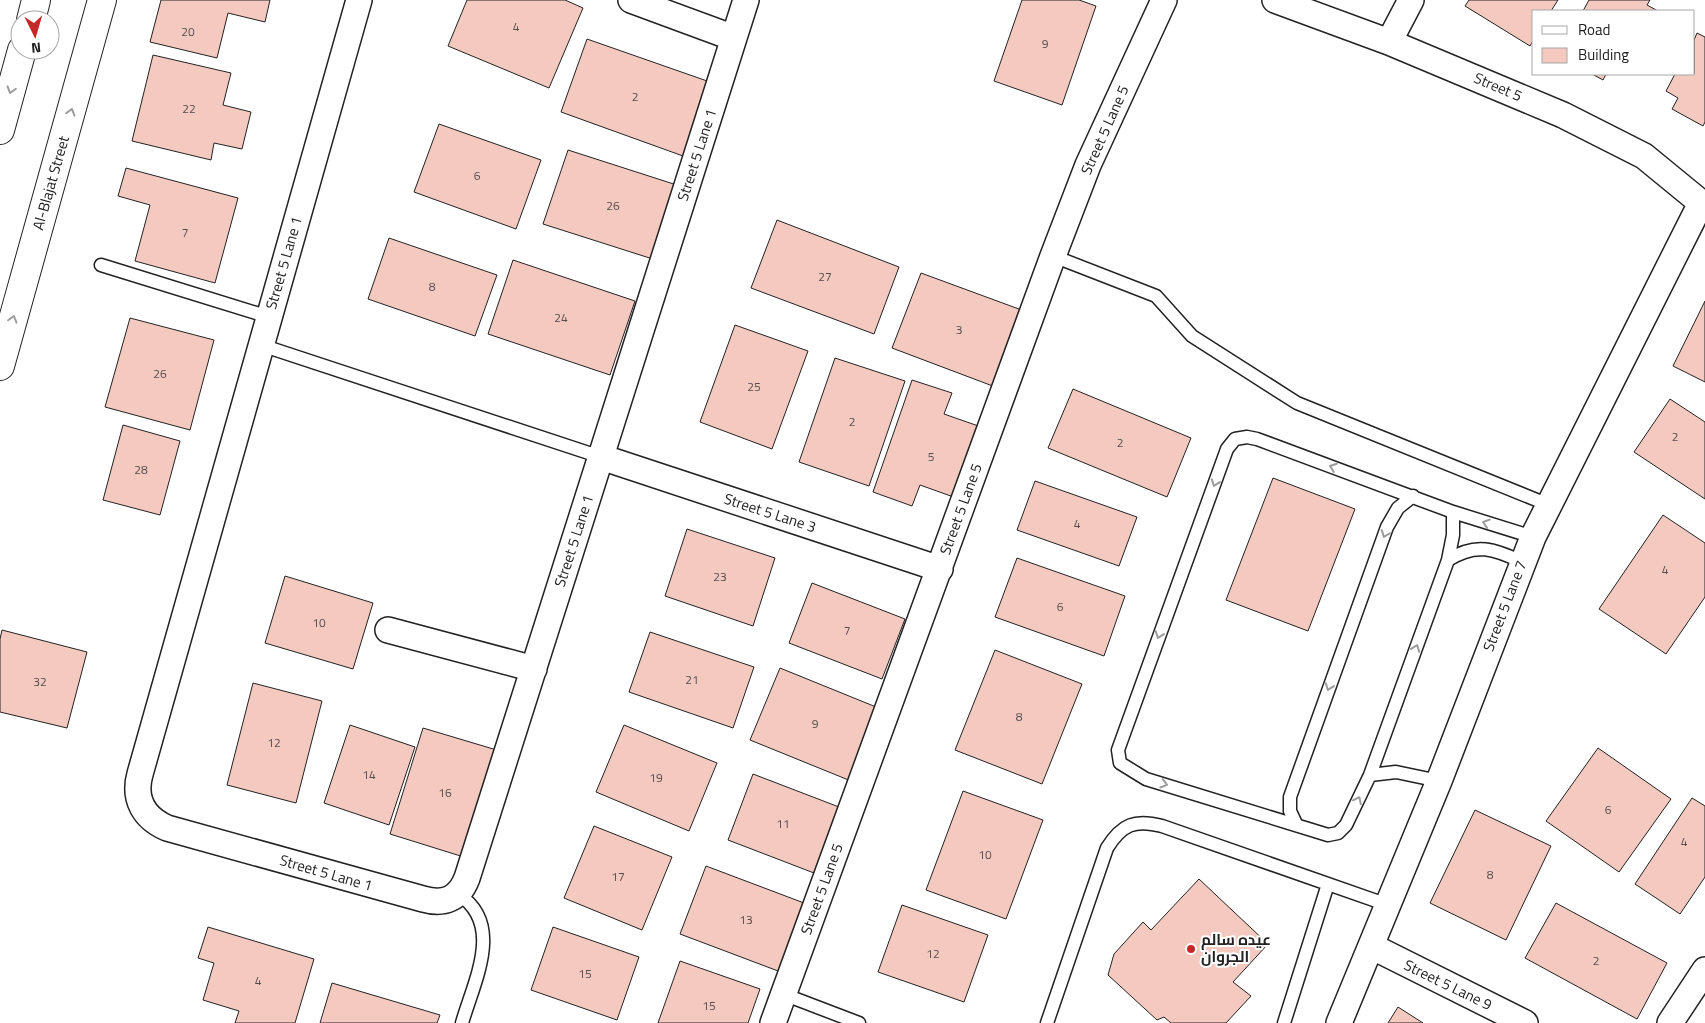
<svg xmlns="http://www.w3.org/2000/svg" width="1705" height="1023" viewBox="0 0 1705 1023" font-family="'Titillium Web',Cairo,sans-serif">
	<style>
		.building { fill: #f3c9c0; stroke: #222 }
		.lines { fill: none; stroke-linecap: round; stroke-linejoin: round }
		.service-casing { stroke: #222; stroke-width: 15 }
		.minor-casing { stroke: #222; stroke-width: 28 }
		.primary-casing { stroke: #222; stroke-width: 30 }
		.service { stroke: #fff; stroke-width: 12 }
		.minor { stroke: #fff; stroke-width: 25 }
		.primary { stroke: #fff; stroke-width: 28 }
		.oneway { stroke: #9c9c9c }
		.poi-dot { fill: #c62828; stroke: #fff; stroke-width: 2 }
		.labels { text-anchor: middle; stroke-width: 4; stroke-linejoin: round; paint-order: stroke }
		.number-label { font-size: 12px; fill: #564c4a }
		.street-label { font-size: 15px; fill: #222; stroke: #fff }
		.poi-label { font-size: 15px; font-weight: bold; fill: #222; stroke: #fff; text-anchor: start }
	</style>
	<rect width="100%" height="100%" fill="#fff"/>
	<!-- building -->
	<path class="building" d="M 161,0 L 270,0 L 265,22 L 228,13 L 217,58 L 150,42 Z
		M 467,0 L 565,0 L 583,8 L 549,88 L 448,46 Z
		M 1022,0 L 1079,0 L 1096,6 L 1062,105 L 994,81 Z
		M 1469,0 L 1558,0 L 1551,11 L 1534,11 L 1534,39 L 1530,46 L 1465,6 Z
		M 1589,0 L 1650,0 L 1647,5 L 1658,11 L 1583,11 Z
		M 1697,33 L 1705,37 L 1705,122 L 1703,126 L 1672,109 L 1678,98 L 1666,91 L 1675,74 L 1694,74 L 1694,40 Z
		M 587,39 L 710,82 L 683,156 L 561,112 Z
		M 153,55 L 231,73 L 223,105 L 251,112 L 242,149 L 214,143 L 211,160 L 132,141 Z
		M 1592,74 L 1606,74 L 1603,80 Z
		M 439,124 L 541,160 L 516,229 L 414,192 Z
		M 568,150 L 683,187 L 659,261 L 543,224 Z
		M 126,168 L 238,198 L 215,283 L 135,261 L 150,205 L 118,196 Z
		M 777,220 L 899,267 L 874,334 L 751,288 Z
		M 389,238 L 497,275 L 475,336 L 368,299 Z
		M 513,260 L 635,301 L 610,375 L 488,334 Z
		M 921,273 L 1027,312 L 998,388 L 892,348 Z
		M 1705,301 L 1705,382 L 1673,366 Z
		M 130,318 L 214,340 L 190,430 L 105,407 Z
		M 735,325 L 808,351 L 772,449 L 700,422 Z
		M 835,358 L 905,381 L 869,486 L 799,462 Z
		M 912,380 L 952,393 L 944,414 L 987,429 L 962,500 L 920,485 L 912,506 L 873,492 Z
		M 1073,389 L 1191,438 L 1167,497 L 1048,448 Z
		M 1670,399 L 1705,422 L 1705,499 L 1634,452 Z
		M 123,425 L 180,441 L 160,515 L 103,500 Z
		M 1273,478 L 1355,509 L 1308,631 L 1226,600 Z
		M 1035,481 L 1137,517 L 1119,566 L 1017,530 Z
		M 1663,515 L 1705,543 L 1705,597 L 1666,654 L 1599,609 Z
		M 687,529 L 775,558 L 753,626 L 665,596 Z
		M 1017,558 L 1125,596 L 1104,656 L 995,617 Z
		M 285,576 L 373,603 L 353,669 L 265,643 Z
		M 812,583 L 905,619 L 882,679 L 789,643 Z
		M 2,630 L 87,652 L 67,728 L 0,712 L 0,639 Z
		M 650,632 L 754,667 L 733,728 L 629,692 Z
		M 995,650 L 1082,684 L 1042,784 L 955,750 Z
		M 780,668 L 881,709 L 851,781 L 750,740 Z
		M 253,683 L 322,701 L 296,803 L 227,785 Z
		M 350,725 L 415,747 L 389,825 L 324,803 Z
		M 624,725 L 717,763 L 689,831 L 596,792 Z
		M 423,728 L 500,751 L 467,858 L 390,834 Z
		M 1598,748 L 1671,799 L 1619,872 L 1546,821 Z
		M 753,774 L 839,807 L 814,873 L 728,840 Z
		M 963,791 L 1043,820 L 1006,919 L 926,890 Z
		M 1692,798 L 1705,806 L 1705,877 L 1680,914 L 1635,884 Z
		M 1475,810 L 1551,846 L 1506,940 L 1430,903 Z
		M 594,826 L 672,857 L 642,930 L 564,898 Z
		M 706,866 L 812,906 L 786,974 L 680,934 Z
		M 1199,879 L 1268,944 L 1233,982 L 1251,996 L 1226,1023 L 1171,1023 L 1164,1017 L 1157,1020 L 1108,975 L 1114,954 L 1143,922 L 1151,930 Z
		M 1556,903 L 1667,963 L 1637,1019 L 1525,958 Z
		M 902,905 L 988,935 L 964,1002 L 878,972 Z
		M 208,927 L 314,959 L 295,1023 L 235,1023 L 239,1011 L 203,1000 L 214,963 L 198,958 Z
		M 553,927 L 639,957 L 617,1020 L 531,990 Z
		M 680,961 L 760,989 L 748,1023 L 658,1023 Z
		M 332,983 L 440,1015 L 437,1023 L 320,1023 Z
		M 1398,1007 L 1423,1023 L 1388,1023 Z"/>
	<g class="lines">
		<!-- service casing -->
		<g class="service-casing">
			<path id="service" d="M 1053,256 L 1156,296 L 1192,336 L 1297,403 L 1549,505
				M 101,265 L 269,317
				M 261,345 L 601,457
				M 1453,512 L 1453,535 L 1448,560 L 1370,775 L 1346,825 L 1338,833 L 1328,835 L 1146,779 L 1120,763 L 1118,750 L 1227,449 L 1235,439 L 1247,437 L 1257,439 L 1453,512 L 1533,537
				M 1448,560 C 1476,542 1495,549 1522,562
				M 1370,775 L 1396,772 L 1439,781
				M 1296,824 L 1290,811 L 1290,797 L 1387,527 L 1398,508 L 1413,496
				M 458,894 C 505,924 474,981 462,1023
				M 783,994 L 859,1023
				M 1047,1023 L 1107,848 C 1122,824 1135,819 1162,826 L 1388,905
				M 1284,1023 L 1328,884"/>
		</g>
		<!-- minor casing -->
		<g class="minor-casing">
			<path id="minor" d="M 359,0 L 140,774 C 133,799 144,818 167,828 L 423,899 C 444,905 459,899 467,878 L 746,0
				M 631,0 L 734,38
				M 1275,0 L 1389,42 L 1563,115 L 1644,156 L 1705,206
				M 1389,42 L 1411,0
				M 601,457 L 940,569
				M 388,630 L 534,669
				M 1371,946 L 1525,1023
				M 773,1023 L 1053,256 L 1088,165 L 1164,0
				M 1339,1023 L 1439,781 L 1533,537 L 1701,203
				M 1670,1023 L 1705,970"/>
		</g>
		<!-- primary casing -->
		<g class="primary-casing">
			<path id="primary" d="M 31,20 L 36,0
				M 0,130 L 22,50
				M 0,366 L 102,0"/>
		</g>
		<!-- service -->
		<use href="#service" class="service"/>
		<!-- minor -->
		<use href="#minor" class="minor"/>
		<!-- primary -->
		<use href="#primary" class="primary"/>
	</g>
	<!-- one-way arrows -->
	<defs><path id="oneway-chevron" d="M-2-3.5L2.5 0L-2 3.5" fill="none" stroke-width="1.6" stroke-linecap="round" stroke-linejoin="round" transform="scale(1.25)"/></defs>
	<g class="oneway">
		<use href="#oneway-chevron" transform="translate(11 90) rotate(106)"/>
		<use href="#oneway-chevron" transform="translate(71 112) rotate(-74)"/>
		<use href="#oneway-chevron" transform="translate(13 319) rotate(-74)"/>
		<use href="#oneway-chevron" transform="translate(1333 467) rotate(-160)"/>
		<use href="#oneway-chevron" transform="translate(1215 483) rotate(110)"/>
		<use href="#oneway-chevron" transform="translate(1486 523) rotate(-162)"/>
		<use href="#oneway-chevron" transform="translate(1385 534) rotate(111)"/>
		<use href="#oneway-chevron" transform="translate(1159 635) rotate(110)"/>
		<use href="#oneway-chevron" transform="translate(1416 648) rotate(-70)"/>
		<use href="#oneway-chevron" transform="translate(1329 687) rotate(110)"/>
		<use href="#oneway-chevron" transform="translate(1164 784) rotate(17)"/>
		<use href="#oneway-chevron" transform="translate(1358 800) rotate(-64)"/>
	</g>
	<!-- markers -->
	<circle class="poi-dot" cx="1191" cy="949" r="5"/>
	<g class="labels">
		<!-- number labels -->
		<g class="number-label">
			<text x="516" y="31">4</text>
			<text x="188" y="36">20</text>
			<text x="1045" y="48">9</text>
			<text x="635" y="101">2</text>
			<text x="189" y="113">22</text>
			<text x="477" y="180">6</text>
			<text x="613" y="210">26</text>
			<text x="185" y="237">7</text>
			<text x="825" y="281">27</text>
			<text x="432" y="291">8</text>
			<text x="561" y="322">24</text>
			<text x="959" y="334">3</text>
			<text x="160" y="378">26</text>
			<text x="754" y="391">25</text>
			<text x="852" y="426">2</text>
			<text x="1675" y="441">2</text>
			<text x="1120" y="447">2</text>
			<text x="931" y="461">5</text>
			<text x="141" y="474">28</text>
			<text x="1077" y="528">4</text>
			<text x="1665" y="574">4</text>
			<text x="720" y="581">23</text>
			<text x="1060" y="611">6</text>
			<text x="319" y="627">10</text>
			<text x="847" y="635">7</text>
			<text x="692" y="684">21</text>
			<text x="40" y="686">32</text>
			<text x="1019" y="721">8</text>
			<text x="815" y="728">9</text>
			<text x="274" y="747">12</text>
			<text x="369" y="779">14</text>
			<text x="656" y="782">19</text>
			<text x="445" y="797">16</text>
			<text x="1608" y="814">6</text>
			<text x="783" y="828">11</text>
			<text x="1684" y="846">4</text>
			<text x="985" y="859">10</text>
			<text x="1490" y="879">8</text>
			<text x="618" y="881">17</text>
			<text x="746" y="924">13</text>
			<text x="933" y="958">12</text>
			<text x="1596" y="965">2</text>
			<text x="585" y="978">15</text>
			<text x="258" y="985">4</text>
			<text x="709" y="1010">15</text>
		</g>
		<!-- street labels -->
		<g class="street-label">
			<text transform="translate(1498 87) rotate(23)" y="5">Street 5</text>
			<text transform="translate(1105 130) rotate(-66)" y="5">Street 5 Lane 5</text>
			<text transform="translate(697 155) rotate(-72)" y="5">Street 5 Lane 1</text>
			<text transform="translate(51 183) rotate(-74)" y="5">Al-Blajat Street</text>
			<text transform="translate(284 263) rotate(-74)" y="5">Street 5 Lane 1</text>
			<text transform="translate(961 509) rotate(-70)" y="5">Street 5 Lane 5</text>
			<text transform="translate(770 513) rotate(18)" y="5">Street 5 Lane 3</text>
			<text transform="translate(574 541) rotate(-72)" y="5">Street 5 Lane 1</text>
			<text transform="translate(1505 606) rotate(-69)" y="5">Street 5 Lane 7</text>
			<text transform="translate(326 873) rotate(16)" y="5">Street 5 Lane 1</text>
			<text transform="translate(822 889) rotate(-70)" y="5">Street 5 Lane 5</text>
			<text transform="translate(1448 985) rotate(26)" y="5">Street 5 Lane 9</text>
		</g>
		<!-- poi labels -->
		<g class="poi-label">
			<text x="1201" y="945">عيده سالم<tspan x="1201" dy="17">الجروان</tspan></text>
		</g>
	</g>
	<!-- legend -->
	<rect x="1532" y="10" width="162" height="65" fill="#ffffff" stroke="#a7a7a7"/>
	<rect x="1542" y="26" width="25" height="8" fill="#ffffff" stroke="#a7a7a7"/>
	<text x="1578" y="35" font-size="15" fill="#222222">Road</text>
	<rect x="1542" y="48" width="25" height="15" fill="#f3c9c0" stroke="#a7a7a7"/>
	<text x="1578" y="60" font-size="15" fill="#222222">Building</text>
	<!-- north arrow -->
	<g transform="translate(35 35) rotate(175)"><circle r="24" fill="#ffffff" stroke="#a7a7a7"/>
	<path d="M0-4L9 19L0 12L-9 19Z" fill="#c62828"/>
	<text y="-8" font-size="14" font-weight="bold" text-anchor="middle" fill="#222222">N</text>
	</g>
</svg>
